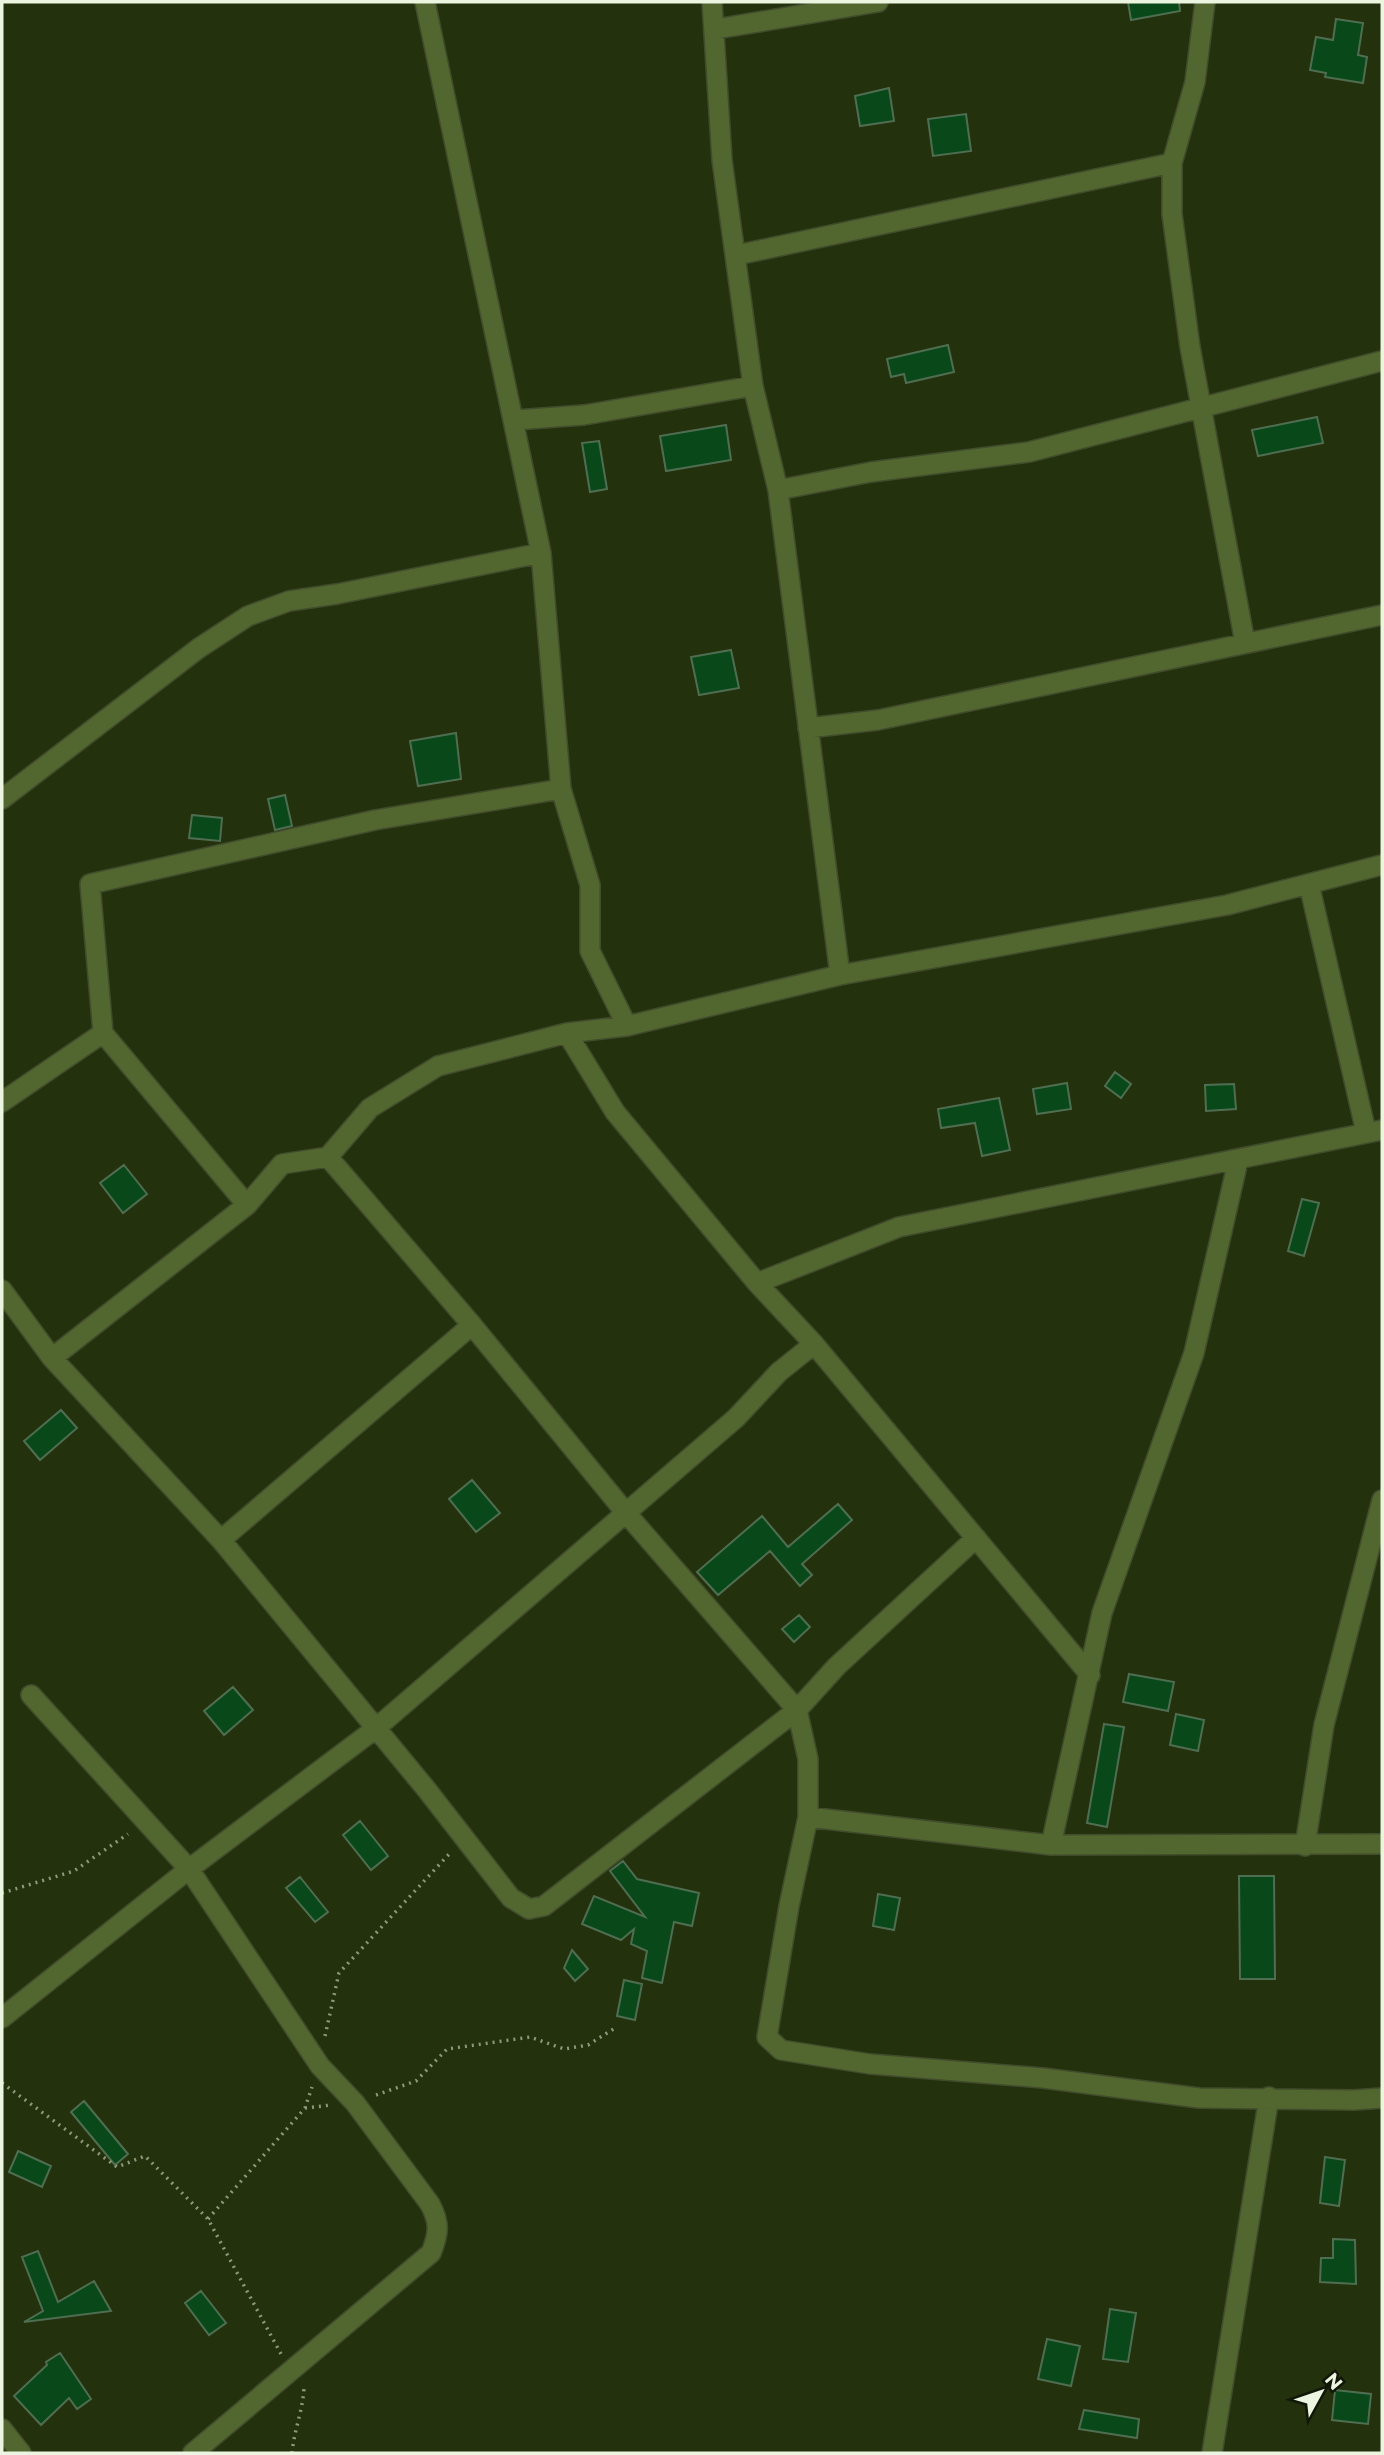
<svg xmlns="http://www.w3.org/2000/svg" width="1384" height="2455" viewBox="0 0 1384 2455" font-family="Montserrat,sans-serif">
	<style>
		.building { fill: #094818; stroke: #4f6e51; stroke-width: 2 }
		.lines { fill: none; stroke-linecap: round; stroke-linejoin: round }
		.minor-casing { stroke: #404c2b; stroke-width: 22 }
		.path { stroke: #8d987c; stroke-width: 3.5; stroke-dasharray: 2 5; stroke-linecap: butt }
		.minor { stroke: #526630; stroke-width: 19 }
	</style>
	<rect width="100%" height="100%" fill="#24310d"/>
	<!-- building -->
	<path class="building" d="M 1128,2 L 1179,2 L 1180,11 L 1131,20 Z
		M 1336,19 L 1363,23 L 1358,55 L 1367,57 L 1363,83 L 1325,77 L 1326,73 L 1310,70 L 1316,37 L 1333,40 Z
		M 889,88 L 894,121 L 860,126 L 855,96 Z
		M 966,114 L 971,151 L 933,156 L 928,119 Z
		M 948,345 L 954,372 L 906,383 L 904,374 L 891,377 L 887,359 Z
		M 1317,417 L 1323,443 L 1258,456 L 1252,430 Z
		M 726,425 L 731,460 L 666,471 L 660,436 Z
		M 599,441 L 607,489 L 590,492 L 582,443 Z
		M 731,650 L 739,688 L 699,695 L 691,657 Z
		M 456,733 L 461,779 L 418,786 L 410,741 Z
		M 285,795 L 292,826 L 275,830 L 268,799 Z
		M 192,815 L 222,818 L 220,841 L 189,838 Z
		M 1115,1072 L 1131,1084 L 1121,1098 L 1105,1086 Z
		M 1067,1083 L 1071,1109 L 1037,1114 L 1033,1089 Z
		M 1234,1084 L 1236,1109 L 1206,1111 L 1205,1085 Z
		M 999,1098 L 1010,1150 L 982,1156 L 975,1123 L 941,1128 L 938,1109 Z
		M 124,1165 L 147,1194 L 123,1213 L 100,1183 Z
		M 1302,1199 L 1319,1203 L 1304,1256 L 1288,1251 Z
		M 61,1410 L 77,1428 L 40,1460 L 24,1441 Z
		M 472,1480 L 500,1513 L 476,1532 L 449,1499 Z
		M 838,1504 L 852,1520 L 802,1564 L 812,1575 L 800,1586 L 770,1551 L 718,1595 L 697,1572 L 762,1516 L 788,1547 Z
		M 799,1615 L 810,1627 L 794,1642 L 782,1629 Z
		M 1129,1674 L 1174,1682 L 1168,1711 L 1123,1702 Z
		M 233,1687 L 253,1710 L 224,1735 L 204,1711 Z
		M 1176,1714 L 1204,1720 L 1198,1751 L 1170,1745 Z
		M 1104,1724 L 1124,1727 L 1107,1827 L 1087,1823 Z
		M 360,1821 L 388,1856 L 371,1870 L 343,1835 Z
		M 623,1861 L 637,1879 L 699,1893 L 692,1926 L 674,1922 L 662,1983 L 642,1978 L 647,1951 L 631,1944 L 634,1929 L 621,1940 L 582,1924 L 594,1896 L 645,1917 L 610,1871 Z
		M 1239,1876 L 1274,1876 L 1275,1979 L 1240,1979 Z
		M 300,1877 L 328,1912 L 315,1922 L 286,1888 Z
		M 878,1894 L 900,1898 L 894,1930 L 873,1926 Z
		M 572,1950 L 588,1969 L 575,1981 L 564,1968 Z
		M 624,1980 L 642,1984 L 635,2020 L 617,2016 Z
		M 84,2101 L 128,2154 L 115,2165 L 71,2112 Z
		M 18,2151 L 51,2166 L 42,2187 L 9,2172 Z
		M 1325,2157 L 1345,2160 L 1339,2206 L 1320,2203 Z
		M 1333,2239 L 1355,2240 L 1356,2284 L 1320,2282 L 1321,2258 L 1333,2258 Z
		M 38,2251 L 58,2302 L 94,2281 L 111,2311 L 24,2322 L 43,2311 L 22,2257 Z
		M 201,2291 L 226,2323 L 209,2335 L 185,2303 Z
		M 1110,2309 L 1136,2313 L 1128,2362 L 1103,2359 Z
		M 1047,2339 L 1080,2346 L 1071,2386 L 1038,2379 Z
		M 60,2353 L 91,2399 L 77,2409 L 69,2398 L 41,2425 L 14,2396 L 47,2365 L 46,2362 Z
		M 1335,2390 L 1371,2394 L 1368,2424 L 1332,2420 Z
		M 1084,2410 L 1139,2419 L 1137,2438 L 1079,2429 Z"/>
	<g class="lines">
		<!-- minor casing -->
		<g class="minor-casing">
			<path id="minor" d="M 425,2 L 541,553 L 561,789 L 590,885 L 590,951 L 627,1026
				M 712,2 L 722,160 L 753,386 L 778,490 L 840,975
				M 1205,2 L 1195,82 L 1172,163 L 1172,214 L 1190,347 L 1245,643
				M 716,29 L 878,2
				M 737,255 L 1172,163
				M 515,420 L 584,415 L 753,386
				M 778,490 L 871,472 L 1029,452 L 1382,361
				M 808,728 L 878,720 L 1382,615
				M 2,799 L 199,648 L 248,616 L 289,601 L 337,594 L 541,553
				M 1309,884 L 1366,1132
				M 567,1033 L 615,1112 L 757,1283 L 814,1344 L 1090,1675
				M 2,1102 L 103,1033
				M 328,1157 L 472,1325 L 626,1513 L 797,1710 L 808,1759 L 808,1817 L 789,1906 L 767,2037 L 781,2050 L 870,2064 L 1043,2078 L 1199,2098 L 1354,2100 L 1382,2098
				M 247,1205 L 103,1033 L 90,884 L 375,820 L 561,789
				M 757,1283 L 899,1227 L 1382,1130
				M 2,1290 L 52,1358 L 221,1540 L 427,1790 L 511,1898 L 529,1909 L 544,1906 L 797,1710 L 837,1666 L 976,1538
				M 52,1358 L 247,1205 L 282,1164 L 328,1157 L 370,1108 L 438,1066 L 567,1033 L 627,1026 L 840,975 L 1227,905 L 1382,865
				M 221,1540 L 472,1325
				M 31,1695 L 189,1869 L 320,2066 L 355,2103 L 430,2204 C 440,2223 439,2233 431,2253 L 193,2453
				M 808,1817 L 1051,1845 L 1382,1844
				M 1051,1845 L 1102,1613 L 1194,1353 L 1238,1161
				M 1305,1846 L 1324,1725 L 1382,1500
				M 2,2018 L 189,1869 L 375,1729 L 736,1418 L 779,1372 L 814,1344
				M 2,2429 L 21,2453
				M 1212,2453 L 1269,2097"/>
		</g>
		<!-- path -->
		<path class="path" d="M 2,1893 L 74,1871 L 128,1834
			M 325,2036 L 339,1973 L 451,1852
			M 2,2083 L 117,2167 L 145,2156 L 208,2219 L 281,2354
			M 376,2095 L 416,2081 L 447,2049 L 530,2037 L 564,2049 L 588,2045 L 615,2028
			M 305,2108 L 331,2105
			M 208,2219 L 305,2108 L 312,2087
			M 292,2453 C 294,2430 303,2411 304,2387"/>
		<!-- minor -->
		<use href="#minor" class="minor"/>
	</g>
	<!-- border -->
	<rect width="1384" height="2455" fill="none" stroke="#ecf5e0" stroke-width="7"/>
	<!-- north arrow -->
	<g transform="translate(1321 2392) rotate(50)" stroke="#111708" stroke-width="5" paint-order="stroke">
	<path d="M0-5L12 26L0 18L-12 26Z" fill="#ecf5e0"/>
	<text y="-10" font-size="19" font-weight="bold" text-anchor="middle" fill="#ecf5e0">N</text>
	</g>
</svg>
